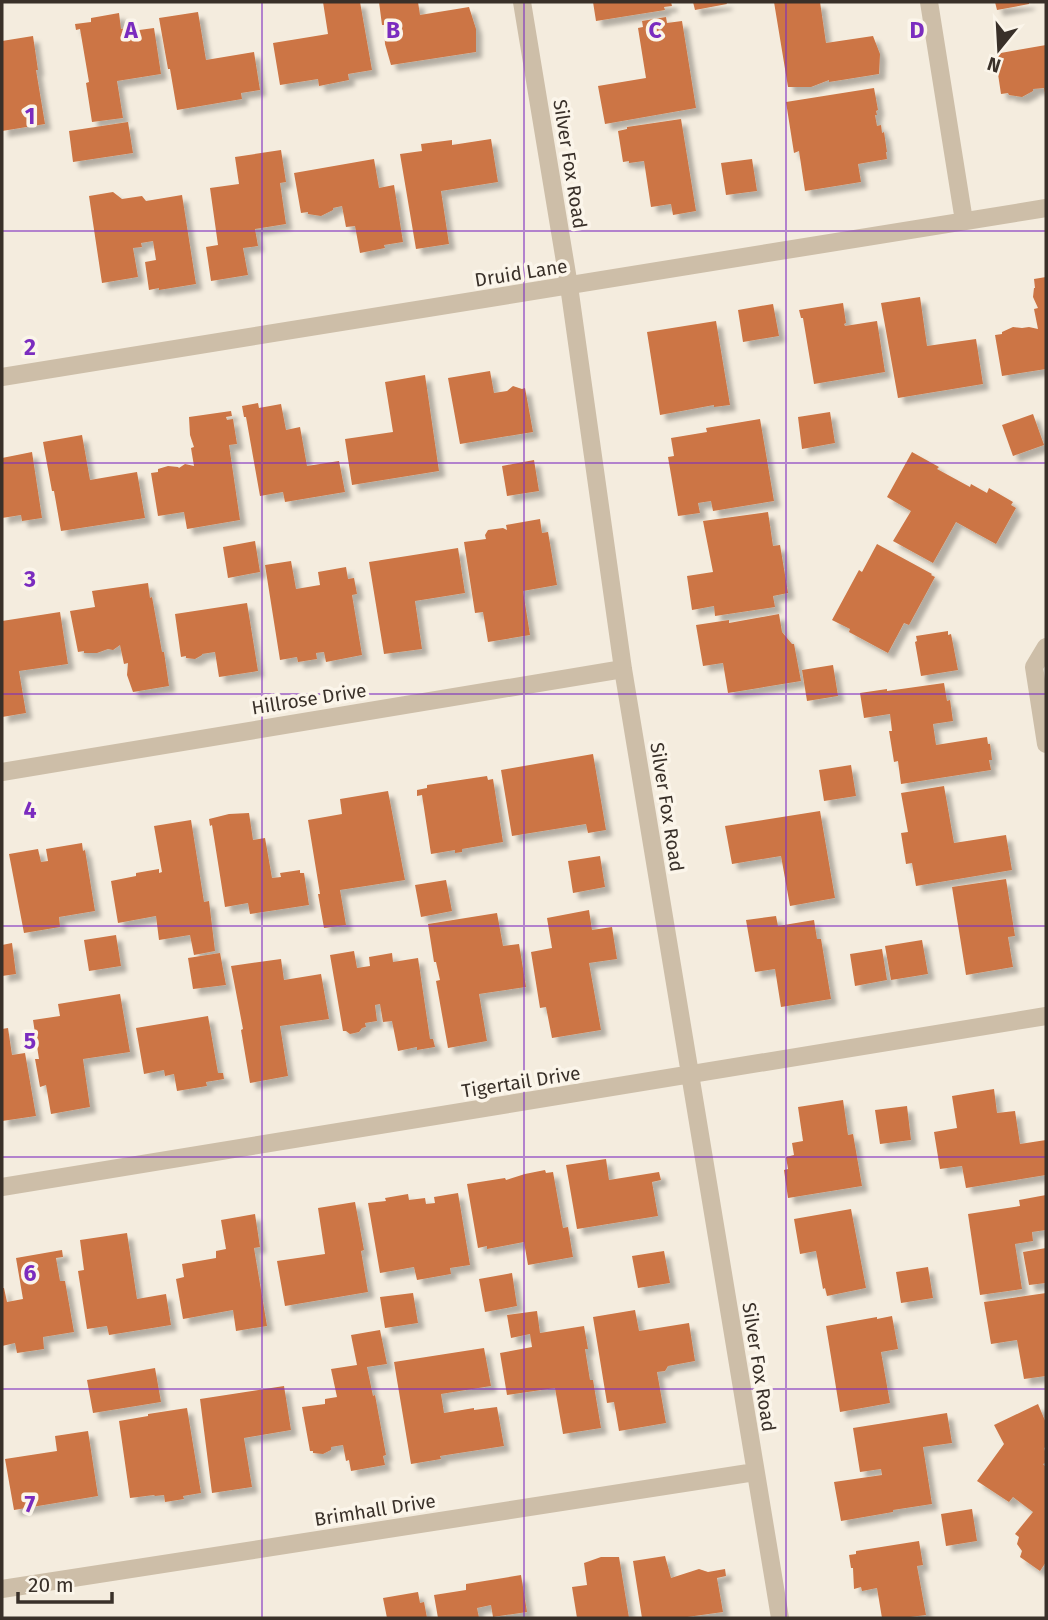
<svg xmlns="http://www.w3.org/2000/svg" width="1048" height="1620" viewBox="0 0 1048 1620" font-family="'Fira Sans',sans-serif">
<defs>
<filter id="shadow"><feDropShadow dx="6" dy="6" stdDeviation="2" flood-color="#0004"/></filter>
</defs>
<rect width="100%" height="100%" fill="#f4ecde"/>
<path fill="#cc7544" filter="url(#shadow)" d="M323 2H360L372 70 348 74 349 80 319 86 318 79 280 85 273 43 328 34Z
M379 2H418L420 15 469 7 476 29V52L391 65 385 44 384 25H382Z
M593 2H671L672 6 664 7 665 10 596 21Z
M693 2H726L727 4 695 10Z
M774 2H820L826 43 873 36 880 54 879 74 829 82V80L811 87H788Z
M995 2H1029V4L997 10Z
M198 12 206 60 254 52 260 90 241 93 242 99 177 110 170 69H168L159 18Z
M119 13 121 29 131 27 132 31 154 28 161 74 117 81 123 118 92 122 86 83 89 82 80 29 76 30 75 24 91 22V18Z
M666 17 667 23 682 21 696 108 605 124 598 86 646 78 638 28 643 27 642 21Z
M33 36 38 70H36L45 124 2 131V41Z
M1046 45V93H1045L1044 88 1033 89V91L1022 97 1009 95 1008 93 1001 94 995 54Z
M874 88 878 110 876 111 877 115H875L877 126 881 125 882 133 884 132 887 152H886L887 159 858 164 861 182 805 191 799 151 794 153 786 102Z
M681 119 696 211 673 215 671 204 651 207 644 161 629 163V161L623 162 618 131 627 129V127Z
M128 122 133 153 73 162 69 131Z
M491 139 498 182 441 191 449 244 416 249 400 154 422 151 421 144 452 140V145Z
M281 150 286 182 280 183 286 224 255 229 258 246 243 248 248 275 211 281 206 247 218 245 210 188 239 184 235 157Z
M374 159 379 188 394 185 403 242 384 245 385 248 360 253 355 226 346 227 342 206 333 208V210L321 216 308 214V212L301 213 294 173Z
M752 159 757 191 726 195 721 163Z
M113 192 122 199 142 196 146 201 182 195 196 284 159 290V288L149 290 145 262 156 260 153 241 141 243 142 247 133 248 138 277 102 283 89 196Z
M1046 277V369L1002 376 995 335 1002 334V332L1013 327 1022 328 1029 327 1038 329 1034 309 1038 308 1033 297 1034 288H1035L1034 279Z
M920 297 927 346 976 339 983 384 898 398 881 303Z
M843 303 846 323 844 324 845 326 877 321 885 372 814 384 803 318H801L799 310Z
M773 304 779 336 743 342 738 310Z
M716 321 730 405 714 407V405L660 415 647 332Z
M490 371 494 393 507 391 513 386 522 389 525 388 533 432 460 444 448 378Z
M425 375 439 471 352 485 345 439 393 432 385 382Z
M258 403 259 408 281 404 286 430 300 427 307 466 339 461 345 492 285 502 283 492 260 496 246 417H244L242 406Z
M231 411 232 416 226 417 227 420 233 419 237 444 229 445 240 520 187 529 184 512 158 516 151 473 158 472V469L168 466 178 467 179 468 185 464 194 466 191 448 194 447 190 435 189 417Z
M830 412 835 443 802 449 798 417Z
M1033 414 1044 445 1013 456 1002 425Z
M760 419 774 501 713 511 711 501 698 503 700 513 678 516 668 457 674 456 671 438 707 432 706 428Z
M82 435 90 480 137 472 145 518 61 531 54 491H52L43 442Z
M32 452 42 518 22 521 21 515 2 518V458Z
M912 452 939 467 937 469 970 487 971 484 987 493 989 488 1013 502 1011 505 1016 508 996 544 956 522 933 563 893 541 911 511 887 497Z
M534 460 539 491 507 496 502 466Z
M768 512 773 546 780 545 788 593 773 596 775 607 715 616 714 606 692 610 687 576 713 572 703 521Z
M540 519 542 533 548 532 557 585 523 591 530 635 488 642 483 612 475 613 464 542 486 539 485 535 488 530 503 528 507 530 506 525Z
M255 541 260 572 228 578 223 547Z
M877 544 932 574 931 575 935 577 909 625 904 623 888 653 849 632 850 629 832 620 859 570 862 572Z
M458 548 465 593 415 601 422 649 384 654 369 562Z
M291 561 296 589 320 585 318 572 346 567 348 579 354 578 357 594 352 595 362 655 326 662 324 652 316 653 317 659 298 662 297 657 280 660 265 565Z
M148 583 150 598 152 597 162 652H164L169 686 133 692 127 675 128 663 124 664 120 645 113 650 108 649 97 653H84V651L78 652 70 611 95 607 92 591Z
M247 603 258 671 219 677 215 652 202 654V655L195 659 186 658V656L181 657 175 614Z
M60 612 68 664 19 671 26 713 2 717V621Z
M779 614 782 632 792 644H794L801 681 728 693 723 663 703 666 696 625 729 620V623Z
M948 631V635L951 634 958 670 921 676 915 642 917 641 916 636Z
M833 665 838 696 807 701 802 670Z
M944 683 947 701 950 700 953 721 933 724 936 745 987 737 988 744H990L992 760H989L991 770 901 784 898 761 894 762 889 731H892L890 714 864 718 860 693 887 689V691Z
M593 754 606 830 588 833 586 824 512 836 501 770Z
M851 765 856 796 824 801 819 770Z
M487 776 488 780 493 779 503 842 462 849V852L455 853V850L431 854 422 795 417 796V790L427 788V785Z
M944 786 954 843 1006 835 1012 870 916 886 912 863 906 864 901 833 908 832 901 793Z
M388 791 405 880 340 890 346 925 324 928 318 894H320L308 820 342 814 340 799Z
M820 811 835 898 790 906 781 856 732 864 725 826Z
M249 813 253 840 265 838 272 878 281 877 280 873 300 870V873H304L309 905 250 914 248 903 225 907 212 825 210 826 209 819 229 814Z
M191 820 204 902 209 901 215 951 194 955 190 935 159 940 156 916 118 923 111 881 136 876V873L159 869V873L162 872 154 826Z
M82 843 83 851 85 850 95 911 59 917 60 927 24 933 9 854 38 849 41 862 48 861 46 849Z
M600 856 605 887 573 893 568 861Z
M1006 879 1015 936 1008 937 1013 967 966 975 952 887Z
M446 880 452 911 421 917 415 885Z
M589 910 592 930 612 927 617 959 589 963 601 1030 552 1038 546 1007 540 1008 531 952 552 948 547 918Z
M497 913 503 946 519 944 526 987 479 994 487 1041 448 1048 436 981 440 980 436 962H434L428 924Z
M776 916 778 926 814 920 817 939H821L831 999 781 1007 775 969 755 972 746 920Z
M116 935 121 966 89 971 84 940Z
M922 940 928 974 891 980 885 946Z
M12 943 16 974 2 976V945Z
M882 949 887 980 855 986 850 954Z
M354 951 357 968 370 966 369 957 392 953 393 962 418 958 430 1039H433L435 1047 417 1050V1047L398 1051 392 1021 383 1022 380 1004 375 1005 377 1021 365 1023 366 1027 362 1028 359 1032 350 1034 346 1031H343L330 955Z
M220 953 226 985 193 989 188 958Z
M281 959 284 980 321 974 329 1019 280 1026 288 1076 250 1083 241 1030 243 1029 231 966Z
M120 994 130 1052 83 1059 90 1107 51 1114 46 1085 40 1087 35 1059H39L33 1020 60 1016 58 1004Z
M208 1016 218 1073H223L224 1079 206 1082 207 1086 177 1091 174 1074 165 1076 164 1070 144 1074 136 1028Z
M8 1028 12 1055 25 1053 36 1116 2 1121V1029Z
M994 1089 997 1113 1015 1111 1020 1144 1046 1140V1175L966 1188 962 1166 940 1169 934 1132 957 1128 952 1096Z
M843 1100 848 1135 853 1134 862 1186 788 1198 784 1170 788 1169 786 1157 794 1155 792 1143 803 1141 798 1107Z
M907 1106 911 1140 880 1144 875 1110Z
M606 1159 609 1180 659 1172 661 1180 652 1182 658 1216 577 1229 566 1165Z
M545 1170 546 1173 553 1172 563 1228 568 1227 573 1257 528 1265 524 1242 487 1249V1246L478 1248 467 1184 505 1178 506 1180 525 1174Z
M458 1193 470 1265 450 1268 451 1274 417 1280 414 1267 380 1273 368 1203 386 1201 385 1198 408 1194 409 1200 425 1198 426 1204 435 1203 434 1197Z
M1046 1195V1230L1032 1232 1033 1241 1015 1244 1022 1289 980 1295 968 1214 1020 1206 1019 1200Z
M355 1202 364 1250 361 1251 368 1292 285 1306 277 1261 325 1254 318 1208Z
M851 1209 866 1288 827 1296 825 1288 823 1289 816 1251 800 1254 794 1219Z
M255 1214 260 1247 254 1248 267 1326 236 1331 233 1310 183 1319 176 1279 184 1277 182 1264 216 1258V1251L226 1249 221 1220Z
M127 1233 137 1299 166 1294 171 1325 109 1335 107 1326 87 1329 78 1271 84 1270 80 1240Z
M1046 1248V1283L1029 1285 1023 1252Z
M62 1250 63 1257 56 1258 60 1281H65L74 1332 43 1337 44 1349 17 1353 15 1343 2 1346V1288H4L7 1302 23 1299 16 1258Z
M664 1251 670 1283 638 1288 632 1256Z
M928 1267 933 1298 901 1303 896 1272Z
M512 1273 517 1306 485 1312 479 1279Z
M413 1293 418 1323 385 1328 380 1297Z
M1046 1293V1376L1024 1379 1017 1340 991 1344 984 1302Z
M635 1310 639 1331 689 1323 695 1361 668 1366 665 1371 657 1372 666 1423 619 1431 614 1402 607 1403 593 1317Z
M537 1311 540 1333 584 1326 588 1349H585L590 1380H593L601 1428 563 1434 555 1388 507 1395 500 1353 532 1347 530 1334 511 1338 507 1315Z
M892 1316 898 1349 881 1352 890 1403 840 1412 826 1326 877 1317V1319Z
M380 1330 387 1364 367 1367 373 1396 375 1395 386 1455 383 1456 385 1465 351 1471 349 1460 346 1461 343 1445 331 1447V1450L323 1454 313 1453V1451H310L302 1407 325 1404V1399L337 1397 331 1369 357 1365 351 1335Z
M484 1348 491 1386 441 1394 444 1413 474 1408V1410L497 1407 504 1446 440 1456 441 1459 411 1464 394 1362Z
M155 1368 161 1402 93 1413 87 1380Z
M284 1386 291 1430 244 1438 252 1487 212 1493 200 1399Z
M1038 1404 1046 1423V1447L1044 1448 1046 1454V1463L1043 1464 1046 1467V1562L1040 1571 1020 1557 1022 1551 1017 1544 1019 1537 1015 1534 1033 1512 1013 1497 1009 1502 977 1481 1004 1444 994 1425Z
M187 1408 201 1493 183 1496 184 1499 165 1502 164 1495 155 1496 154 1495 130 1498 119 1421 148 1416V1414Z
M947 1413 952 1443 923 1447 932 1504 893 1510V1512L841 1521 834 1482 882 1475 881 1469 860 1472 853 1428Z
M88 1431 98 1496 14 1510 5 1459 57 1451 55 1436Z
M972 1509 977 1541 946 1546 941 1514Z
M919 1541 923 1565 917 1566 926 1615 902 1618H882L877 1588 862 1591 861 1587 854 1589 853 1568H851L849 1555 856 1554V1551Z
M665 1556 671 1578 699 1569 708 1572 725 1569 726 1576 717 1578 723 1612 680 1618H642L633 1561Z
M601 1557H619L629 1618H577L572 1587 587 1585 584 1563Z
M521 1575 527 1612 493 1617 491 1605 477 1608 479 1618H438L434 1595 466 1590V1584Z
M418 1592 420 1603 424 1602 427 1618H387L383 1598Z"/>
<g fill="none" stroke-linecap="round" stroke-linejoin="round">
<path stroke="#cdbea8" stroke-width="18" d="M522 2 569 286 623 669 780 1618
M929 2 964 221
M2 377 1046 208
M1046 647 1034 667 1046 744
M2 772 623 669
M2 1187 1046 1016
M2 1589 755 1472"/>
</g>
<path fill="none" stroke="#7b2cbf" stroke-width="2" stroke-opacity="0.55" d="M262 2V1618M524 2V1618M786 2V1618M2 231H1046M2 463H1046M2 694H1046M2 926H1046M2 1157H1046M2 1389H1046"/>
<g text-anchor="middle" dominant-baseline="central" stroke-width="7" stroke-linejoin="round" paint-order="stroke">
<g font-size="19" fill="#393029" stroke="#fbf5ea">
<text transform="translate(570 164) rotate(81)">Silver Fox Road</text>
<text transform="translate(521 273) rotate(-9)">Druid Lane</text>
<text transform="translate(309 699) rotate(-9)">Hillrose Drive</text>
<text transform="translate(667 807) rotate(81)">Silver Fox Road</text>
<text transform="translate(521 1082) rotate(-9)">Tigertail Drive</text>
<text transform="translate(759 1367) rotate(81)">Silver Fox Road</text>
<text transform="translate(375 1510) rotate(-9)">Brimhall Drive</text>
</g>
</g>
<g font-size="23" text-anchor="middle" font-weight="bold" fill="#7b2cbf" stroke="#fbf5ea" stroke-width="7" stroke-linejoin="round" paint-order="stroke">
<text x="131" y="38">A</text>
<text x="393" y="38">B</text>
<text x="655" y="38">C</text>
<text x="917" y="38">D</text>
<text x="30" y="124">1</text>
<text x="30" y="355">2</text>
<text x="30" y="587">3</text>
<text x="30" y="818">4</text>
<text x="30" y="1049">5</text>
<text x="30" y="1281">6</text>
<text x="30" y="1512">7</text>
</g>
<rect width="1048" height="1620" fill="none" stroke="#393029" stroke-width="7"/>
<g transform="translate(999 49) rotate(198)" stroke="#fbf5ea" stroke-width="5" paint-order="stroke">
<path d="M0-5L12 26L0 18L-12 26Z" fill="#393029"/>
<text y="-10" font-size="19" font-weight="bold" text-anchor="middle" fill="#393029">N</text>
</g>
<path d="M18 1592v10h94v-10" fill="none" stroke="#393029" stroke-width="3.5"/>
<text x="28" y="1592" font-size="21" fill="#393029" stroke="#fbf5ea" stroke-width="5" paint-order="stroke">20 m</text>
</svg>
